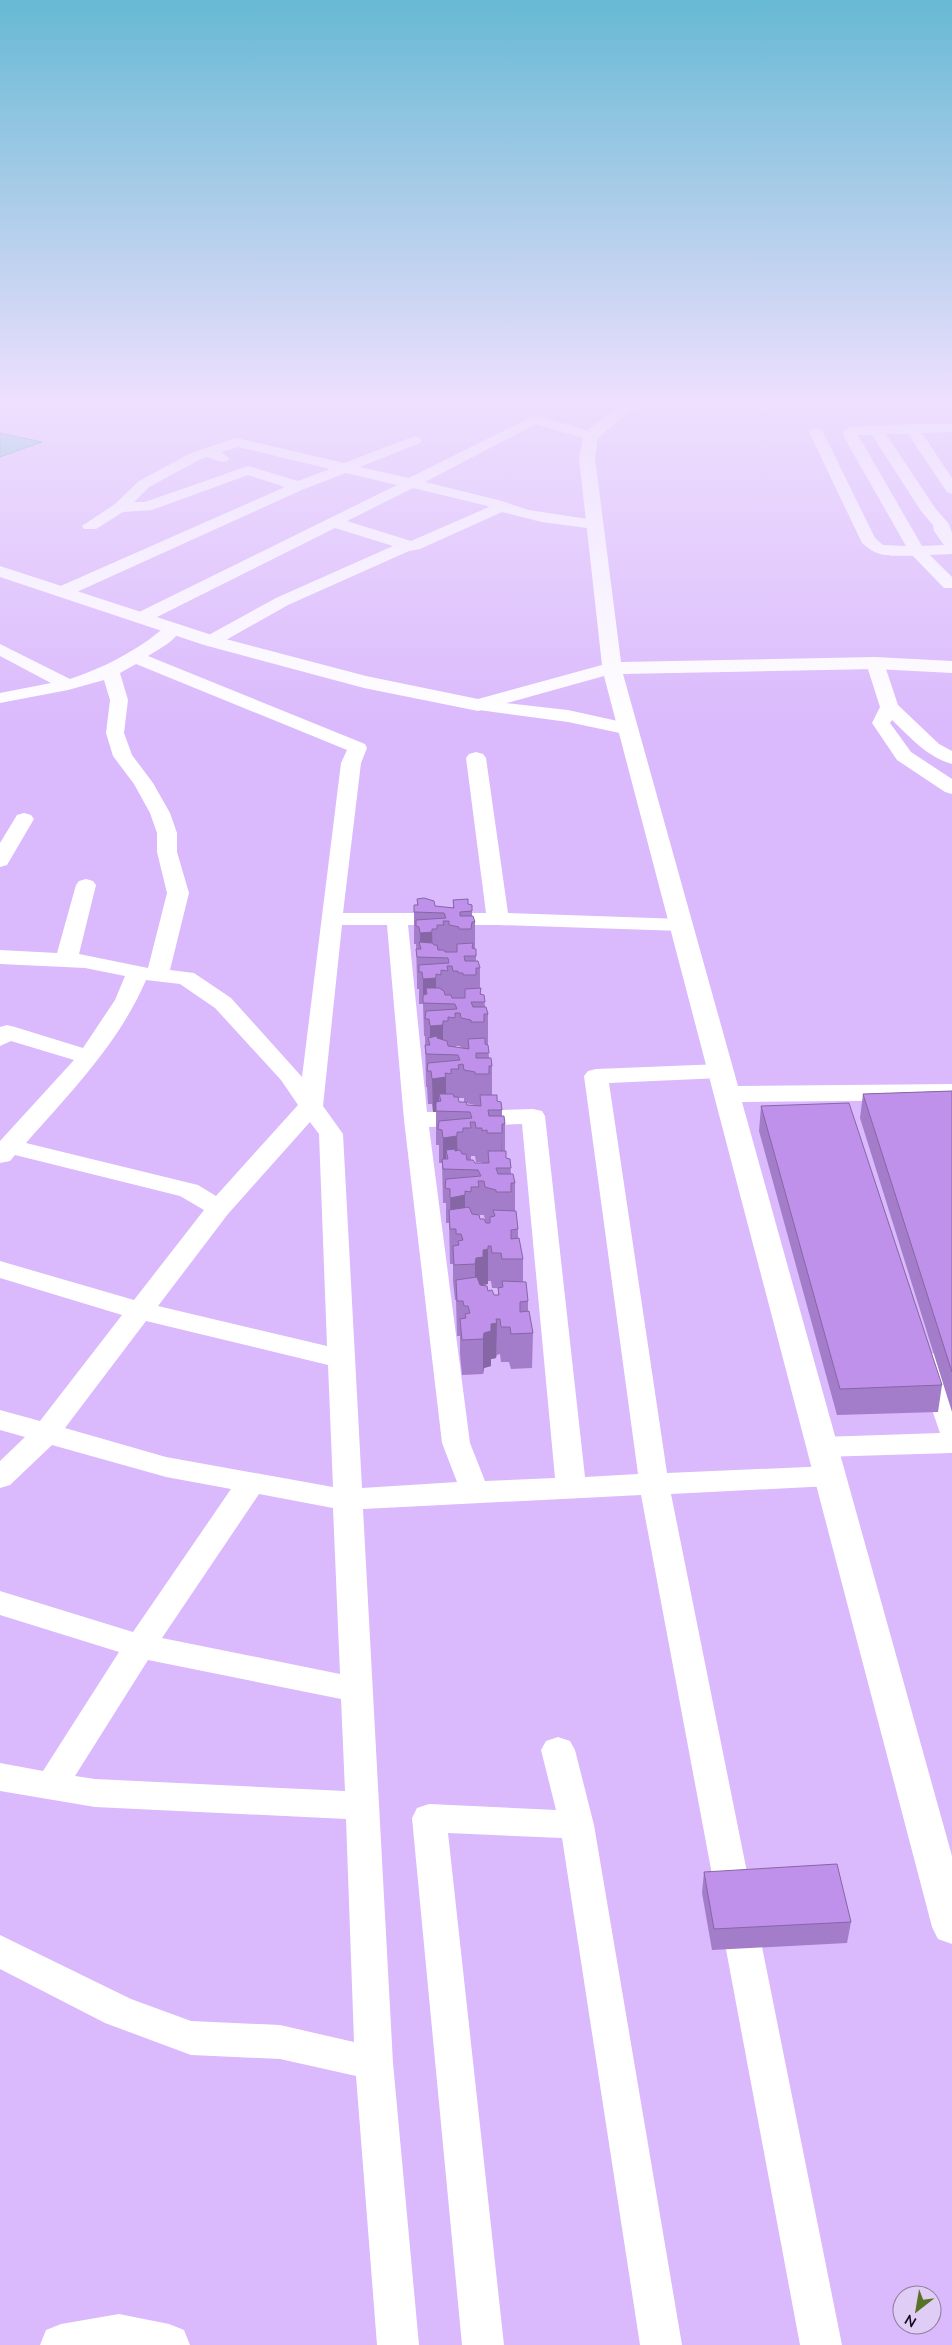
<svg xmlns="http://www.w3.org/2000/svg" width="952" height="2345" viewBox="0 0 952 2345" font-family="Mulish,sans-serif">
<rect width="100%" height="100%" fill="#dab9fc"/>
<path fill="#47c0b5" stroke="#388888" d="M0 433 42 442 0 457Z"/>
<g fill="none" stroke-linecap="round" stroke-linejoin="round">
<path fill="#fff" fill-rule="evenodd" d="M535 415 595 433 597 436 590 440 536 424 425 482 498 500 529 510 601 521 603 524 601 527 595 529 542 522 502 512 420 549 409 551 288 605 217 645H205L202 641 205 637 276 598 393 546 335 528 147 622H135L132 618 135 614 397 485 346 473 304 489 68 596H56L54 592 56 588 285 487 248 475 152 510 123 512 96 529H84L82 526 115 504 139 481 189 454 232 439 237 438 344 463 415 436 422 440 420 443 360 467 409 478ZM238 447 330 469 298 481 248 466 145 502H134L149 487 199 460 207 457 222 462 227 461 229 458 221 452ZM413 488 488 506 489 507 411 541 347 521Z
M911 424H952V432L922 433 952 478V494L947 492 908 434H886L935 508 949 524 952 533V554L930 555 952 577V588H944L913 556C890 555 880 559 862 543L809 432 816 428 823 432 875 538 883 545 906 546 844 437 843 431 850 427ZM858 435H872L921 511 933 525 934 531 944 545 922 546Z
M173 624 179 625 182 629C173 642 161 648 148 656L365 744 367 748 361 763 343 913H486L466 758 469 754 476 752 483 754 486 758 508 913 682 919 690 920 693 925 690 930 682 931 498 925H408L427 1112 533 1109 542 1111 545 1116 585 1477 638 1474 584 1076 588 1071 596 1069 721 1064 729 1066 733 1071 729 1076 721 1078 609 1083 667 1473 830 1466 840 1469 845 1476 840 1483 830 1486 671 1494 842 2345H800L641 1495 363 1509 393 2063 419 2345H377L356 2076 280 2059 191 2055 105 2023 0 1969V1935L131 1999 191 2021 280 2025 354 2042 346 1819 95 1807 0 1791V1763L43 1771 119 1652 0 1615V1591L133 1632 231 1489 166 1477 52 1445 10 1485 0 1488V1461L25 1437 0 1430V1410L40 1421 122 1315 0 1278V1261L134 1300 204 1210 180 1196 15 1155 10 1161 0 1163V1141L74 1060 11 1041 0 1046V1027L7 1025 15 1027 83 1048 115 1000 125 976 85 968 0 964V950L57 953 76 885 79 881 86 879 93 881 96 885 79 954 148 968 167 893 157 852V833L150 813 134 784 113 756 106 733 110 700 104 680 68 690 0 703V693L51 683 0 656V644L70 679C97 670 120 659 144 643 153 638 163 626 173 624ZM136 664 347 750 341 763 302 1077 231 998 194 973 170 970 189 893 177 852V833L170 813 153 783 132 755 124 733 128 700 120 673ZM342 925H387L404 1120 442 1443 457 1482 362 1488 343 1134 323 1106ZM146 980 180 984 215 1008 281 1080 298 1105 216 1196 198 1185 26 1143C71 1092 119 1043 146 980ZM310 1122 319 1134 327 1346 158 1306 228 1214ZM522 1124 555 1478 485 1481 470 1443 429 1127ZM146 1321 328 1365 333 1487 166 1457 65 1428ZM259 1494 333 1508 340 1674 162 1638ZM148 1660 341 1699 345 1791 95 1779 75 1776Z
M875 658 881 659 884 663 898 705 939 744 952 751V764C927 757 910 737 892 720L890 723 911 752 952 779V794L945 792 897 760 872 723 880 707 866 663 869 659Z
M478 700 568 710 636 725 638 729 636 733 629 735 568 722 472 709 469 705 472 701Z
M24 813 31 815 34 819 7 865 0 867V843L17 815Z
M930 1353 940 1355 952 1387V1453L822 1457 812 1454 808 1447 812 1440 822 1437 940 1433 916 1362 920 1355Z
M558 1737 570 1741 575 1750 594 1825 682 2345H640L562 1838 448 1833 504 2345H462L412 1818 417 1808 429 1804 556 1810 541 1750 546 1741Z
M119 2314 169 2324 184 2330 190 2345H40L46 2330 61 2324Z"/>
<path fill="#fff" fill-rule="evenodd" d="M624 401H642L598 438 595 458 621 662 875 657 952 661V673L875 669 623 674 738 1086 952 1084V1100L742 1102 952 1856V1944L938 1939 932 1927 604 676 478 711 364 688 204 645 0 577V566L218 637 366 676 478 699 602 665 579 458 584 433Z"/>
</g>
<path fill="#a47dca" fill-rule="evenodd" d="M417 899 435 906 453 908V900L472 905V916L475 922V949H476V961L480 968V988L481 994 484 995 485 1007 488 1014V1045L489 1058 492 1066V1095L497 1101 502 1110V1116L505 1124V1151L506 1158 510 1159 511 1174 515 1183V1211L518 1229V1238L523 1259V1282L528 1301V1311L533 1333 532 1368 511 1369 509 1362H501L500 1354 497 1355 496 1358 491 1359V1366L484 1368 483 1374 462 1375 460 1354V1336H457L456 1300H455L453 1281V1264H450L449 1223H446V1203H443L442 1163H439V1145H436V1112H433L432 1104H428L427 1087H426L425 1036H424L423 1004H419V989H417V981L416 944H414V905H417ZM456 1046H460L461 1048 456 1047ZM459 1098H464V1102H459ZM466 1103 475 1105H467ZM471 1156H475L476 1162H481L482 1163H475L471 1160ZM479 1215H484L485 1221 480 1219ZM488 1281H491L492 1288H500H498V1295H494L488 1291 483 1285 488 1284Z
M952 1091V1412L860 1118 863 1094Z
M761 1106 942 1385 938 1412 837 1415 759 1131Z
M704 1872 851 1922 847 1943 712 1950 702 1893Z"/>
<path fill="#8666a4" d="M432 932 433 957 421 949 420 945V933Z
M436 978V1003L427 994 426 988V1003H423V979Z
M443 1025V1054H430V1026Z
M446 1077V1110L441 1101 439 1094V1111L436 1102V1112H433L432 1079Z
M502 1124V1158L501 1167 502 1133Z
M457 1136 458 1169 446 1150V1169H443V1138Z
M465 1195V1230L451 1229 450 1198Z
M488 1249V1284L483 1285 475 1299V1264L476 1258 483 1250Z
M497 1323 496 1358 491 1359V1324Z
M491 1331V1366L484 1368 483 1374V1339L484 1333Z"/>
<path fill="#bf91eb" stroke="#8666a4" d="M424 898 434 901 435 906 454 908 453 900 468 899V904L472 905V911L460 912V916H473L475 922H472L471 929H459V927L449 925V921H443L444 925H437V929H432V932L420 933 419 927 416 926V920L446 918 444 913 414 912V905H418L417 899Z
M419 942 432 943 434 945H437L438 950H444L445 952H457V944L473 943 472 948 476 949V956H464L465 961H478L480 968H476V975H463V973H458V971H453L452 966H447L448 971 441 970V975L436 974V978L423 979 422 972H419V965L449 963 448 958 417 957 416 949H421Z
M426 988H439L444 991 445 995H451L452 998H465V989L481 988 480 994 484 995 485 1002H471L473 1007H486L488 1014H484V1022H471V1020L461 1018 460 1013H455V1018L448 1017V1021H443V1025L430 1026 429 1019H425L426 1011 457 1009 455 1004 423 1003V995L427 994Z
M437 1036V1038L447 1041 448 1046 469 1049 468 1039 485 1038V1044L488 1045 489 1053H476V1058H491L492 1066H489V1074H475V1072L464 1070 463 1064 458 1065 459 1069H451V1074L445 1073 446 1077 432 1079 431 1071H427L428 1063 460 1060 458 1055 426 1054 425 1045H430L428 1038Z
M952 1091V1372L863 1094Z
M439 1094H453L454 1097H458L459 1102H466L467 1105 481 1106 480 1095H497V1101L501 1102 502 1110H488L489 1116H504L505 1124H502V1133H487V1130L482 1131V1128H476L475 1122H470L471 1128H463V1132H457V1136L443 1138 442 1130 438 1129 439 1121 472 1118 470 1112 436 1111V1102L441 1101Z
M849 1103 942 1385 840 1389 761 1106Z
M455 1149V1151L460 1150 462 1154H466L467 1160H473L475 1163H489L488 1151H506V1158L510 1159 511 1168H496L498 1174H513L515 1183H511V1192H496V1190L485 1187 484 1181H478L479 1187H471V1192L465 1191V1195L450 1198V1189L445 1188 446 1179 481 1176 478 1170 443 1169 442 1159H448L446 1150Z
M469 1207 472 1214 479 1215 480 1219H484L486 1223H490V1217L495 1216 493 1210 516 1211 518 1229 511 1230V1239L519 1238 523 1259H502L501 1253H492L491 1246H488V1249L483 1250V1257L476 1258 475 1264 454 1265 453 1246 459 1245 458 1241 463 1240 461 1234H456V1229H450L449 1210Z
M477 1277 480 1285 487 1286 488 1291 492 1290 494 1295H499L498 1288 503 1287 502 1281 526 1282 528 1301 520 1302V1312L529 1311 533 1333 511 1334 510 1327H501L500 1319H496L497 1323 491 1324V1331L484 1333 483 1339 462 1340 460 1319 466 1318 465 1314 470 1313 468 1306H464L463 1301H457L456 1280Z
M837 1864 851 1922 714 1929 704 1872Z"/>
<linearGradient id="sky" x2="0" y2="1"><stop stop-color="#67b9d4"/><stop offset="0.55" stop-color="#eee0fe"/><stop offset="1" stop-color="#eee0fe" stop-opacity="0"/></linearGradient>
<rect width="952" height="729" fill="url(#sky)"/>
<g transform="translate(917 2310) rotate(211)"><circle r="24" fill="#e0cdf5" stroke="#8e7e9f"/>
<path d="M0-4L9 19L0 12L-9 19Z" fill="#577226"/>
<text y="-8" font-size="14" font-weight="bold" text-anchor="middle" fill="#14071e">N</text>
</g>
</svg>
